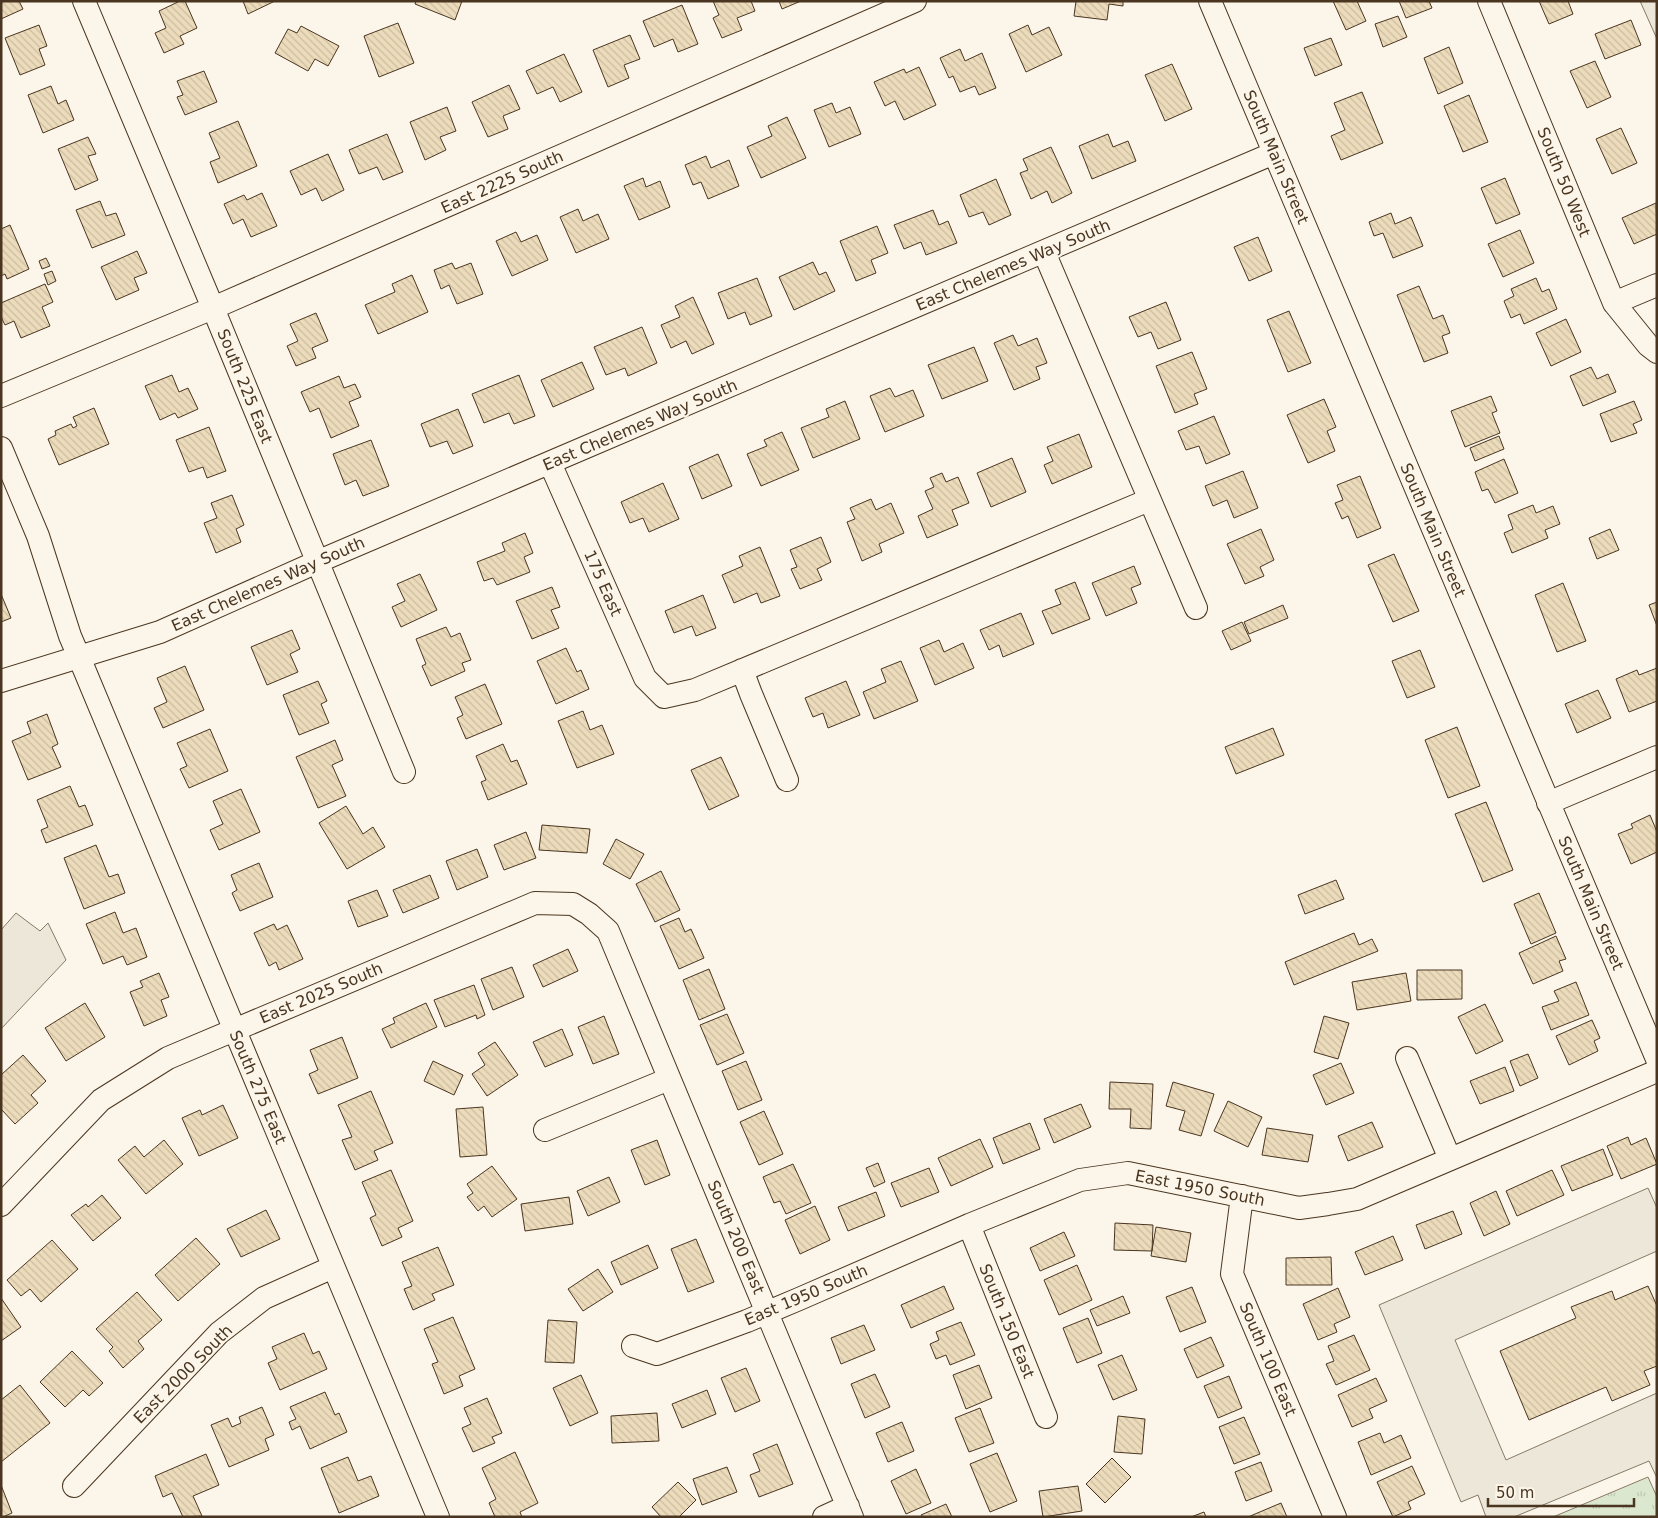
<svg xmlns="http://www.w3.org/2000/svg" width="1658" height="1518" viewBox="0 0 1658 1518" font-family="'DejaVu Sans',sans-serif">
<defs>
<pattern id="park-tufts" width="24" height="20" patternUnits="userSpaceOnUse" patternTransform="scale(1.25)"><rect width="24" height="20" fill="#dce7d0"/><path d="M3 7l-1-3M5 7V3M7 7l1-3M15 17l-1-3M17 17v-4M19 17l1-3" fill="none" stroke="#bec7b2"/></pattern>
<pattern id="building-back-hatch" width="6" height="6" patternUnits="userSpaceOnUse" patternTransform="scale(1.25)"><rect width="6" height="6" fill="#ecdcbc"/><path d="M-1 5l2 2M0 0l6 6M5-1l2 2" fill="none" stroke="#ccbda1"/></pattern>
</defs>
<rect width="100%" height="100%" fill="#fbf6e9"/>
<path fill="url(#park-tufts)" stroke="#887966" d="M1648 1477 1657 1497V1517H1553Z"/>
<path fill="#ede7d9" stroke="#887966" d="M1640 1H1657V39Z
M16 913 40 931 48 923 66 960 1 1029V930Z
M1648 1188 1657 1208V1251L1455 1340 1506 1460 1657 1393V1478L1649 1461 1514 1517H1486L1478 1495 1461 1502 1379 1305Z"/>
<path fill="url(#building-back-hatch)" stroke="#4a3520" d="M1 1H19L23 9 1 19Z
M180 1H185L197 28 180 36 184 44 164 53 155 33 166 28 159 11Z
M243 1H275L248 14Z
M416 1H462L455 20 415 4Z
M713 1H751L755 11 737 18 742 30 722 38 713 18 719 15Z
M779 1H801L782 9Z
M1076 1H1123V6L1109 4 1107 20 1074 16Z
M1333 1H1357L1366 21 1346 30Z
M1399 1H1429L1432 8 1406 18Z
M1539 1H1568L1573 14 1549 24Z
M682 5 698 44 678 52 673 39 654 47 643 21Z
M1398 16 1407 37 1383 47 1375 24Z
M1631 20 1641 45 1605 59 1595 34Z
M398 23 414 63 379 77 364 36Z
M39 25 47 46 39 49 45 65 20 75 5 38Z
M1028 25 1032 35 1049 27 1062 55 1026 72 1009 34Z
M301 26 339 46 328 66 315 59 308 71 275 53 288 29 297 33Z
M630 35 640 59 624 65 629 78 608 87 593 50Z
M1331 38 1342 65 1315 76 1304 48Z
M1449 47 1463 83 1438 94 1424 58Z
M960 49 965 61 982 53 996 88 979 95 975 86 960 92 953 76 949 78 940 58Z
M564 54 582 92 560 102 553 87 537 94 526 71Z
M1595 61 1611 97 1587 108 1570 71Z
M1172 64 1192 109 1165 121 1145 75Z
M919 67 936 105 904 120 895 101 885 106 874 82 904 69 906 73Z
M204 71 217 102 185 115 177 97 183 95 177 81Z
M509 85 520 109 503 116 508 129 488 137 472 102Z
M51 86 58 104 66 100 74 120 43 133 28 95Z
M1362 92 1383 143 1341 160 1331 136 1345 130 1334 103Z
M1469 95 1488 142 1463 152 1444 106Z
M832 103 836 113 850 107 861 134 829 147 814 110Z
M447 107 456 131 440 137 446 150 425 160 410 122Z
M787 117 806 158 761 178 747 147 772 136 768 126Z
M238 121 257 166 218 183 210 162 220 158 209 133Z
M1621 128 1637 163 1612 174 1596 139Z
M387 134 403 172 383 180 377 167 359 174 349 150Z
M1108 134 1113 147 1128 141 1136 161 1092 179 1079 146Z
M88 137 96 154 88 156 98 180 75 190 58 149Z
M1051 147 1072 193 1052 203 1047 191 1031 199 1020 173 1028 170 1023 159Z
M328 154 344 190 322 201 316 188 301 195 290 171Z
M706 156 711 168 729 160 739 186 708 199 701 182 693 185 685 165Z
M643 178 646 187 660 181 670 207 639 220 624 186Z
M1505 178 1520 214 1496 224 1481 188Z
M996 179 1011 215 989 225 983 212 969 217 960 195Z
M262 193 277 226 251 237 243 219 233 224 224 204 244 195 247 200Z
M100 201 106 216 116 213 125 235 92 248 76 210Z
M1656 203 1657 234 1634 244 1622 218Z
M578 209 583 221 598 214 609 239 576 253 560 217Z
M933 210 939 225 948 221 957 243 926 255 921 242 904 249 894 225Z
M1391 213 1395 224 1411 217 1423 246 1393 258 1383 233 1374 236 1369 222Z
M10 225 29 269 7 279 5 274 1 276V229Z
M877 226 888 253 871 260 876 273 856 281 840 241Z
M1520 230 1534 263 1503 277 1488 244Z
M516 232 521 242 537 235 548 260 512 276 496 241Z
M1258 237 1272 271 1249 281 1234 247Z
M137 251 147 273 134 278 139 290 116 300 101 267Z
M46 258 50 266 42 269 39 261Z
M813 262 819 275 826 272 835 291 794 310 779 277Z
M452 263 455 269 471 263 483 294 457 304 449 285 441 289 434 270Z
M52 271 56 281 48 285 44 274Z
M412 275 428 312 378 334 365 305 395 292 392 284Z
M757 278 772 316 750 325 745 312 728 319 718 293Z
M1536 278 1542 292 1549 289 1557 309 1524 324 1520 314 1511 318 1504 301 1514 296 1511 289Z
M45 284 53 302 42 307 50 326 21 338 14 321 5 325 1 317V303Z
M1419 286 1433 319 1443 315 1450 333 1442 336 1448 353 1424 362 1397 295Z
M693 297 714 344 692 354 686 341 671 348 661 325 680 317 675 306Z
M1166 302 1181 340 1158 349 1151 332 1138 337 1129 317Z
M1289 311 1311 363 1288 372 1267 320Z
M316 313 328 341 312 348 316 358 296 366 287 346 298 341 290 324Z
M1566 319 1581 352 1551 366 1536 333Z
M642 327 657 363 628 376 625 368 606 375 594 347Z
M1013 335 1018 346 1037 338 1047 363 1036 367 1040 379 1014 390 994 343Z
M974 347 988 381 942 399 928 365Z
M1192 352 1207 389 1194 394 1198 404 1175 413 1156 366Z
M582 362 594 389 553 407 541 380Z
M1591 367 1597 379 1608 374 1616 392 1583 406 1570 376Z
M172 375 179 392 188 388 198 409 178 418 175 413 160 420 145 386Z
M519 375 535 416 514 424 509 413 484 423 472 394Z
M339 376 344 388 355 384 361 397 349 402 359 426 331 438 319 408 310 412 301 392Z
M890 388 895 397 913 390 924 416 885 432 870 396Z
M1491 396 1497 411 1492 413 1500 433 1465 447 1451 411Z
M1324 399 1336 427 1327 431 1335 451 1308 463 1287 415Z
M845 401 860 439 813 458 801 428 829 417 826 409Z
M1634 401 1642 420 1633 424 1637 433 1611 442 1600 414Z
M94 408 109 444 59 465 48 439 56 435 55 431 71 424 73 428 77 426 73 417Z
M458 409 473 446 453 454 447 441 430 447 421 424Z
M1214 416 1230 454 1206 464 1199 446 1186 450 1178 431Z
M209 427 226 471 207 478 203 467 189 472 176 440Z
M782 432 799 470 761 486 747 454 767 446 764 440Z
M1079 434 1092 467 1052 484 1044 465 1053 461 1047 447Z
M1499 436 1504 449 1475 461 1470 448Z
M371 440 389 486 363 496 356 480 345 485 333 454Z
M718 454 732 486 702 499 689 467Z
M1012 458 1026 492 991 507 977 473Z
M1504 459 1518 493 1495 503 1488 489 1482 491 1475 472Z
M1243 471 1258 508 1234 518 1227 500 1213 506 1205 486Z
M942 473 946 482 958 477 969 503 952 510 958 525 927 538 918 516 933 509 925 491 934 487 930 478Z
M1360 476 1381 528 1357 538 1348 516 1342 519 1335 503 1343 500 1337 485Z
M663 483 679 519 649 532 643 518 630 523 621 502Z
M232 495 244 525 236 529 241 542 216 553 204 523 217 518 211 503Z
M871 499 876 510 891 503 904 533 879 544 882 552 862 561 847 522 855 519 850 508Z
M1533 505 1536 513 1553 506 1560 524 1545 530 1548 538 1512 553 1504 533 1513 529 1508 515Z
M1261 529 1274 560 1260 567 1264 576 1245 584 1227 544Z
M1610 529 1619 550 1597 559 1589 538Z
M525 533 533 553 524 557 530 572 497 585 493 578 484 581 477 562 505 551 502 543Z
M821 537 831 562 817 569 822 580 800 589 791 569 797 567 790 550Z
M760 547 780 596 761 603 757 593 734 603 722 575 743 566 739 556Z
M1394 554 1419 611 1393 622 1368 565Z
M1134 566 1141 584 1131 588 1137 603 1106 616 1092 583Z
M420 574 437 610 401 627 392 607 405 601 397 584Z
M1075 582 1090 619 1052 634 1042 611 1061 604 1055 590Z
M1563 583 1586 641 1557 652 1535 595Z
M552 587 560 607 551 610 559 628 532 639 516 601Z
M1 594 11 618 1 622Z
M703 595 716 628 696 636 692 626 674 633 665 611Z
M1657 602V626L1649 605Z
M1283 605 1288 618 1249 634 1244 622Z
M1021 613 1034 644 1003 657 999 645 989 650 980 630Z
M1242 622 1251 641 1231 650 1222 631Z
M446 627 451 637 460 633 471 660 462 663 465 671 431 686 422 666 426 664 416 639Z
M292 630 300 649 290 654 298 672 267 685 251 647Z
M939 640 944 652 963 643 974 668 935 685 920 648Z
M566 648 577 672 581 670 589 689 556 704 537 661Z
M1420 650 1435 687 1407 698 1392 661Z
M901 661 918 701 874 719 863 692 886 682 881 669Z
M185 666 204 710 163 728 154 708 167 702 157 678Z
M1657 668V701L1629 712 1616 679 1637 670 1639 675Z
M318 681 327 701 321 704 329 723 299 735 283 695Z
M846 681 860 715 828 728 823 713 813 717 805 698Z
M485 684 502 724 466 739 457 718 463 715 455 697Z
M1598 690 1611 718 1577 733 1565 704Z
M583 711 590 730 602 725 614 754 577 768 558 721Z
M47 714 58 744 52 747 61 767 28 780 12 741 31 733 27 722Z
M1457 727 1480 786 1448 798 1425 740Z
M1273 728 1284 755 1236 774 1225 747Z
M210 729 228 771 189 788 180 769 187 766 177 743Z
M335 740 343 760 332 765 346 796 318 808 296 757Z
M503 744 511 762 517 760 527 784 488 800 481 782 486 780 476 756Z
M721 757 739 796 709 810 691 770Z
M70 786 79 807 85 805 93 825 46 843 41 830 48 827 37 800Z
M241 789 260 832 219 850 210 830 223 824 213 801Z
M1486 802 1513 870 1483 882 1455 814Z
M346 806 363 834 373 827 385 847 347 869 319 823Z
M1650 815 1657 832V852L1631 864 1618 834 1633 828 1631 824Z
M542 825 590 829 587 853 539 850Z
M526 832 536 858 504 870 494 845Z
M616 839 644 854 630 879 603 864Z
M96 845 109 877 118 874 125 893 84 909 64 858Z
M477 849 488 877 457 890 446 861Z
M259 863 273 897 240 911 232 893 237 890 231 875Z
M661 871 680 910 655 922 636 884Z
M430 875 439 898 403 913 393 890Z
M1336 880 1344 899 1305 914 1298 895Z
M377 890 388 916 358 927 348 901Z
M1539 893 1556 933 1531 944 1514 904Z
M115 912 123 933 136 928 147 957 127 965 123 956 103 964 86 924Z
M679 918 685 932 691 929 704 958 679 969 660 926Z
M274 924 277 930 287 925 303 959 279 970 276 962 269 966 254 933Z
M1354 933 1359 945 1372 939 1378 951 1294 985 1285 962Z
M1556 936 1566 959 1559 961 1563 971 1533 984 1519 953Z
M568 949 578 971 543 987 533 965Z
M512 967 524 997 493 1010 481 979Z
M709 969 725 1009 699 1020 683 980Z
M1417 970H1462V999L1417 1000Z
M159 973 169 997 161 1000 167 1016 144 1026 130 992 143 987 140 981Z
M1406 973 1411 1001 1357 1010 1352 982Z
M1576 982 1589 1015 1551 1030 1542 1007 1559 1001 1554 991Z
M474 985 485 1015 477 1019 476 1015 445 1027 434 1000Z
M85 1003 105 1037 66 1061 45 1028Z
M426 1003 437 1027 391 1048 382 1029 395 1023 393 1018Z
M1485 1004 1503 1041 1476 1054 1458 1017Z
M727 1014 744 1053 717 1065 700 1025Z
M604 1016 619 1054 593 1064 578 1027Z
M1324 1016 1349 1023 1338 1059 1314 1052Z
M1592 1020 1600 1038 1594 1041 1598 1051 1569 1065 1556 1036Z
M562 1029 573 1055 545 1067 533 1042Z
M342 1037 358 1078 318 1094 309 1074 318 1070 310 1050Z
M495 1042 518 1075 487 1096 472 1074 485 1065 478 1053Z
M1528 1054 1538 1078 1520 1086 1510 1061Z
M23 1055 46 1081 31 1095 38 1103 15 1124 1 1109V1075Z
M433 1061 463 1075 454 1095 424 1081Z
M746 1061 762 1100 738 1110 722 1071Z
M1341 1063 1354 1093 1326 1105 1313 1075Z
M1505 1067 1514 1091 1480 1104 1470 1081Z
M1110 1082 1153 1084 1151 1129 1130 1128 1131 1109H1109Z
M1173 1082 1214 1094 1201 1136 1179 1130 1185 1111 1166 1106Z
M371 1091 393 1143 374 1151 378 1160 355 1170 342 1140 352 1137 338 1105Z
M1228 1101 1262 1117 1248 1147 1214 1131Z
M1081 1104 1091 1127 1054 1143 1044 1119Z
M223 1105 238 1138 199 1156 182 1118 200 1110 202 1115Z
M483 1107 487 1155 460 1157 456 1109Z
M764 1111 783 1154 759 1165 740 1122Z
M1372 1122 1383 1147 1348 1161 1338 1136Z
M1030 1123 1040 1149 1003 1164 993 1138Z
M1267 1128 1313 1135 1308 1162 1262 1155Z
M1628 1137 1631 1145 1646 1138 1657 1164 1621 1179 1607 1146Z
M980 1139 993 1167 951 1186 938 1158Z
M164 1140 183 1164 146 1194 118 1160 135 1146 144 1157Z
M657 1140 670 1175 645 1185 631 1150Z
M1603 1149 1613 1175 1572 1191 1561 1166Z
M878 1163 885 1182 874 1187 866 1168Z
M793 1164 811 1203 786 1214 780 1201 774 1203 763 1177Z
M492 1166 517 1199 492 1217 484 1206 478 1211 467 1197 473 1193 467 1184Z
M929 1168 939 1192 901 1207 891 1183Z
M391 1170 413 1221 398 1228 402 1237 382 1246 370 1218 376 1215 362 1182Z
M1552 1170 1564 1195 1517 1216 1506 1191Z
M609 1177 620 1202 588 1216 577 1191Z
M1496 1191 1510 1224 1484 1236 1470 1203Z
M876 1192 885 1216 848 1231 838 1207Z
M102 1195 121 1218 93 1241 71 1215 86 1204 88 1207Z
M569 1197 573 1224 525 1231 521 1204Z
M815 1206 830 1240 800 1254 785 1220Z
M266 1210 280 1239 241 1257 227 1229Z
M1453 1211 1462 1234 1425 1249 1416 1225Z
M1115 1223 1153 1225 1152 1251 1114 1250Z
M1156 1227 1191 1233 1186 1262 1151 1256Z
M1064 1232 1075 1256 1040 1271 1030 1248Z
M1393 1236 1403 1260 1365 1275 1355 1252Z
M196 1238 220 1264 178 1301 155 1275Z
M696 1239 714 1282 688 1292 671 1249Z
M52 1240 78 1269 41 1302 30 1289 21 1296 7 1280Z
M648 1245 658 1268 621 1285 611 1262Z
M438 1247 454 1285 432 1294 435 1300 413 1310 404 1289 412 1286 402 1262Z
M1331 1257 1332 1285H1286V1258Z
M1077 1265 1092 1300 1059 1315 1044 1280Z
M598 1269 613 1292 583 1311 568 1289Z
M944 1286 954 1309 911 1328 901 1305Z
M1648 1286 1657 1306V1366L1644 1371 1650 1385 1612 1401 1606 1387 1529 1420 1500 1351 1576 1318 1571 1307 1612 1291 1615 1300Z
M1192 1287 1206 1322 1180 1332 1166 1297Z
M1338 1288 1350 1317 1334 1324 1337 1332 1318 1340 1303 1304Z
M137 1292 162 1320 138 1341 144 1349 123 1368 109 1351 113 1347 96 1329Z
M1123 1296 1130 1313 1097 1326 1090 1310Z
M1 1298 21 1327 1 1341Z
M453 1317 475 1369 459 1376 463 1386 444 1394 432 1364 438 1362 424 1329Z
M1088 1318 1102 1353 1077 1363 1063 1328Z
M548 1320 577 1322 574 1363 545 1362Z
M961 1322 975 1355 950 1365 946 1355 936 1359 930 1344 939 1340 936 1332Z
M864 1325 875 1350 841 1364 831 1338Z
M304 1333 313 1354 319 1351 327 1369 280 1390 268 1363 277 1359 272 1347Z
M1354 1335 1370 1370 1336 1385 1326 1364 1334 1361 1328 1346Z
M1211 1337 1224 1366 1197 1378 1184 1349Z
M72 1351 103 1383 89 1396 83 1390 65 1407 40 1382Z
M1122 1355 1137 1390 1113 1400 1098 1365Z
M979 1365 992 1398 966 1409 953 1375Z
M746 1368 760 1401 735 1412 721 1378Z
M875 1374 890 1407 865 1418 851 1384Z
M581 1375 598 1413 570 1426 553 1388Z
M1229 1376 1242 1408 1218 1418 1204 1386Z
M1376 1378 1387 1401 1369 1409 1373 1418 1352 1427 1338 1395Z
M20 1385 50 1423 1 1462V1400Z
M707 1390 716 1414 682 1428 672 1404Z
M325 1392 335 1415 339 1413 347 1432 310 1449 300 1426 292 1430 289 1422 296 1419 290 1407Z
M487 1398 502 1433 492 1437 495 1443 473 1452 462 1428 471 1424 464 1408Z
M262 1407 274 1435 265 1439 269 1450 229 1467 211 1425 228 1418 232 1427 241 1423 239 1417Z
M980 1408 994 1443 969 1452 955 1418Z
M657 1413 659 1441 612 1443 611 1416Z
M1118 1416 1145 1419 1142 1454 1114 1452Z
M1244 1417 1260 1454 1234 1464 1219 1427Z
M902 1422 914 1451 888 1462 876 1433Z
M1380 1433 1384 1443 1401 1435 1411 1458 1371 1475 1358 1442Z
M777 1444 793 1484 759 1497 750 1475 760 1471 753 1454Z
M515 1452 538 1503 520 1512 522 1517H495L489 1503 496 1499 482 1468Z
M997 1453 1017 1501 990 1512 970 1464Z
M206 1454 219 1485 193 1496 202 1516 183 1517 172 1493 163 1497 155 1476Z
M348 1457 358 1481 371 1476 379 1496 339 1513 321 1468Z
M1112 1458 1131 1477 1105 1503 1086 1484Z
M1261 1462 1272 1491 1246 1501 1235 1472Z
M1412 1466 1425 1494 1408 1502 1411 1509 1393 1517 1377 1482Z
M727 1467 737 1492 702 1505 693 1479Z
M916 1469 931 1503 906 1514 891 1481Z
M678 1482 696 1500 679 1517H661L652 1507Z
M1 1485 12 1513 3 1517H1Z
M1078 1486 1082 1511 1043 1517 1039 1491Z
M1281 1503 1287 1517H1248Z
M946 1504 952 1517H922L921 1515Z
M1204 1512 1206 1517H1191Z"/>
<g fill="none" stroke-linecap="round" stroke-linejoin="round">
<g stroke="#4a3520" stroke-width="24">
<path id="minor" d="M84 1 213 308 404 772
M1210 1 1657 1059
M1489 1 1614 303 1648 345 1657 352
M1044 252 1196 608
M1614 303 1657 285
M1 396 213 308 915 1
M1 448 38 536 70 636 79 657 438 1517
M550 463 645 678 664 697 695 690 1149 500
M742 670 751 694 787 780
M1 681 160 632 317 562 1274 153
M1548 803 1657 757
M1407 1058 1450 1159
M545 1130 669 1079
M1242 1196 1232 1274 1335 1517
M1 1205 101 1100 168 1058 535 903 573 904 589 914 608 931 852 1517
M969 1225 1046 1417
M633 1346 657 1354 747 1321 799 1299 969 1225 1080 1180 1128 1173 1299 1208 1328 1204 1357 1199 1657 1071
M74 1486 219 1333 264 1298 333 1267
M824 1517 848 1506"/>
</g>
<use href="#minor" stroke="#fbf6e9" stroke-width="22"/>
</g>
<g text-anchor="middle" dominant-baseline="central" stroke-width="4" stroke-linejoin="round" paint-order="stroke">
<g font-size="16" fill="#4a3520" stroke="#fbf6e9">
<text transform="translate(1276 157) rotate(67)">South Main Street</text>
<text transform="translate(502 182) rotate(-24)">East 2225 South</text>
<text transform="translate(1564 182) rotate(68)">South 50 West</text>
<text transform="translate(1013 265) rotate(-23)">East Chelemes Way South</text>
<text transform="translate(245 386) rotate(68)">South 225 East</text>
<text transform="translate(640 425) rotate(-23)">East Chelemes Way South</text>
<text transform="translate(1433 530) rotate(67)">South Main Street</text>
<text transform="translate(603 583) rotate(66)">175 East</text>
<text transform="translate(268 584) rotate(-24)">East Chelemes Way South</text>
<text transform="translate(1591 903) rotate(67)">South Main Street</text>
<text transform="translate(321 993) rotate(-23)">East 2025 South</text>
<text transform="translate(258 1087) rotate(67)">South 275 East</text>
<text transform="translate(1200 1188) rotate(11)">East 1950 South</text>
<text transform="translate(736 1237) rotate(67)">South 200 East</text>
<text transform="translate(806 1295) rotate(-23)">East 1950 South</text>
<text transform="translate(1007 1321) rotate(68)">South 150 East</text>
<text transform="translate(1268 1359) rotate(67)">South 100 East</text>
<text transform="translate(183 1374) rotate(-45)">East 2000 South</text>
</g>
</g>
<rect width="1658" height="1518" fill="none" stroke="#4a3520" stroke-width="5"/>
<path d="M1488 1498v8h146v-8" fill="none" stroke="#4a3520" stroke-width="2.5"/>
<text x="1496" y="1498" font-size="15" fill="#4a3520" stroke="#fbf6e9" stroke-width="4" paint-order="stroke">50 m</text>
</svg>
